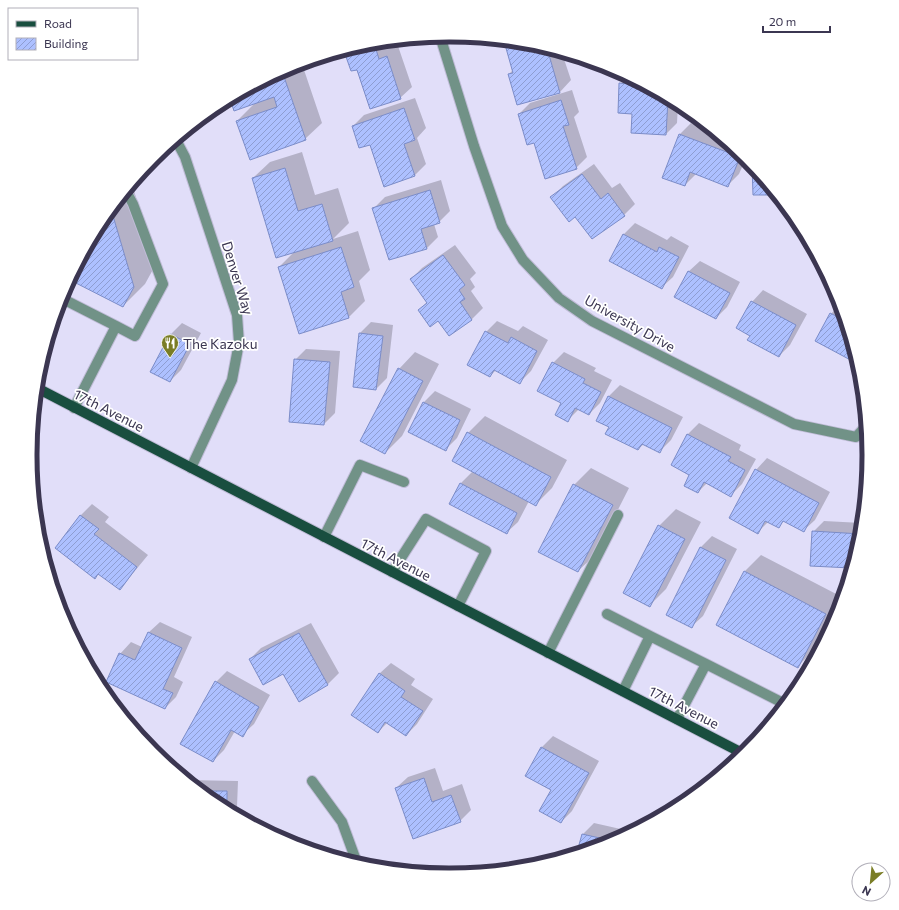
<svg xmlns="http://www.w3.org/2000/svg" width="899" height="910" viewBox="0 0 899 910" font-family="Commissioner,sans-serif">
<defs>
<pattern id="building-hatch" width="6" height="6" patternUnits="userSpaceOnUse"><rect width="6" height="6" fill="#adc0ff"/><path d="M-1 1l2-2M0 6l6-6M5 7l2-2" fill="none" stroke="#8e9dd1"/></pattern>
</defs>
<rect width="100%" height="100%" fill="#e1def9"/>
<path fill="#0003" d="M505 41 532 44 562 53 571 80 560 92 509 74 513 70Z
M388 42 390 48 398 46 412 87 400 98 358 68 352 70 345 50 368 44Z
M302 64 322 123 305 139 237 121 256 102 234 110 231 99 289 67Z
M627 77 678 104 677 123 666 134 633 113 620 84Z
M572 90 579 112 574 117 587 157 576 168 535 141 519 114 530 103Z
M415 98 426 128 417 138 426 164 414 176 371 144 353 126 364 115Z
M691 123 714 132 746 158 739 174 728 185 696 174 685 185 680 134Z
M302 152 315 195 338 188 349 223 333 239 358 231 370 270 359 281 365 301 349 317 279 267 295 251 253 178 270 162Z
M594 164 612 188 620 183 635 204 624 215 576 216 552 197 563 186Z
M441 180 450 211 439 222 434 224 438 237 427 248 374 208 385 197Z
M132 184 156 264 145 284 123 306 70 279 101 222Z
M635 223 667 240 671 236 689 246 673 277 661 288 610 260 624 234Z
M455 245 476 273 470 279 475 287 471 291 483 308 472 319 449 335 438 320 419 310 427 302 411 279 422 268Z
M700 261 740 282 727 307 716 318 688 272Z
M763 290 807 314 790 345 779 356 751 335 752 302Z
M840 304 858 363 816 341 831 314Z
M497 321 518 331 523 326 548 340 531 371 520 382 496 370 490 376 486 332Z
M371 322 393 325 387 378 376 389 360 333Z
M182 323 201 333 181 370 170 381 151 371 171 334Z
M306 349 340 351 335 413 324 424 295 360Z
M415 352 439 364 402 436 385 453 399 369Z
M564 352 596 368 594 371 612 380 600 403 589 414 579 409 567 421 553 363Z
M620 385 683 417 671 440 660 451 644 444 638 449 610 427 609 396Z
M435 391 471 409 457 438 446 449 424 402Z
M485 416 567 460 552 488 536 504 529 501 518 522 506 533 461 483 473 471 468 433Z
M699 423 741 445 739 450 756 459 742 484 731 495 707 483 698 492 691 474 687 435Z
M767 458 830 492 815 520 803 531 784 521 778 527 768 522 758 532 730 518 756 470Z
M591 468 629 488 595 555 578 571 540 551 574 485Z
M92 504 109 517 105 522 148 555 120 589 99 573 56 548 81 515Z
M676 509 701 522 666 589 649 606 659 526Z
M824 521 862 523 861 537 852 567 811 565 813 532Z
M37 528 41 546 38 537Z
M712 536 737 549 703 616 691 627 667 614 701 547Z
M761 555 842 597 814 650 798 666 745 571Z
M160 622 192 637 174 677 183 682 176 697 165 708 120 654 131 642 142 647 148 633Z
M311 623 339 673 328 684 299 700 284 673 250 659 261 648Z
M391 663 415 679 411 685 433 699 417 724 406 735 387 723 378 732 379 674Z
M227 671 270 695 254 724 242 735 235 731 224 750 213 761 216 682Z
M553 736 599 761 572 811 561 822 542 747Z
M435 768 443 791 462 784 471 810 460 821 396 788 408 777Z
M187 780 238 781 237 807 232 812 216 804Z
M594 823 625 830 624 835 610 843 578 852 583 834Z
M294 841 296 845 290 843Z"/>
<path fill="url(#building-hatch)" stroke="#7b8cc8" d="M504 41 532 44 547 48 560 93 517 105 508 74 513 73Z
M374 43 379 59 387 56 401 99 370 109 357 70 351 71 344 51Z
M282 71 306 140 250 160 236 121 277 107 274 97 234 111 230 99Z
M630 78 668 99 666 135 631 133 632 114 618 113 619 83 630 84Z
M561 100 569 125 563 126 577 169 545 179 534 143 527 145 518 114Z
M404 108 415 140 404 144 415 176 384 187 370 145 359 148 352 126Z
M679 134 740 157 728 187 690 172 685 186 662 178Z
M752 166 776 195H753Z
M285 168 298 211 322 204 333 241 276 258 252 178Z
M582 174 601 199 608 193 625 216 592 239 575 217 569 222 550 197Z
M430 190 440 223 421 229 427 249 389 260 372 208Z
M111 209 134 287 123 307 70 280 101 222Z
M623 234 657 252 659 247 679 257 662 289 609 261Z
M341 247 354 287 341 292 349 318 299 334 278 267Z
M443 255 465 285 459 290 465 299 460 302 472 320 449 336 438 321 430 327 418 310 427 303 410 279Z
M688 271 730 293 716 319 674 297Z
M751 301 796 325 779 357 747 340 750 336 736 328Z
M841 307 858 364 815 341 830 313 836 316Z
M485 331 508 343 511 337 537 351 520 384 494 370 490 377 467 365Z
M359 333 383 336 376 390 353 387Z
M170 334 190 344 170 382 150 372Z
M294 359 330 362 324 425 289 422Z
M552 362 585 379 583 383 601 392 589 415 575 408 568 422 555 415 561 403 537 391Z
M398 368 423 381 385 454 360 441Z
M608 396 672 428 660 453 642 444 638 450 605 434 609 427 596 421Z
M423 402 460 420 446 451 408 432Z
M467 432 551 477 536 506 452 461Z
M687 434 731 457 728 461 745 470 731 497 704 482 698 493 684 486 689 475 671 465Z
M755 469 819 503 804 532 783 521 779 528 765 521 758 534 729 518Z
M460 483 517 513 507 534 449 504Z
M573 484 613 505 578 572 538 552Z
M80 515 99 529 94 534 137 567 120 590 98 574 95 579 55 548Z
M658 525 685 539 650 607 623 593Z
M812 531 861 534 851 568 810 566Z
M700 547 726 560 692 628 666 615Z
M744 571 826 614 798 668 716 625Z
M148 632 182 648 163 689 173 693 165 709 106 682 119 653 135 660Z
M299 633 328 685 299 702 283 674 263 685 249 659Z
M379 673 405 691 401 697 423 711 406 736 385 722 378 733 351 715Z
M215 681 259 707 243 737 231 730 213 762 180 744Z
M541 747 589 773 561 823 539 811 551 790 525 776Z
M424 778 432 802 451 795 461 822 413 839 395 788Z
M200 791H227V809L216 804Z
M582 834 613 841 577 852Z"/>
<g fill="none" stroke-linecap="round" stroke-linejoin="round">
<g stroke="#c0bcd7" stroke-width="12">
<path id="minor" d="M440 36 474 146 502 226 523 260 559 298 592 321 794 424 856 437 866 426
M176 140 185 157 237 315 239 343 232 380 191 468
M61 298 116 326 74 408
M116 326 135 336 163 284 133 204 126 191
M324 537 360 465 404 482
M392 572 426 519 486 551 458 606
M607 614 650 636
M548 653 618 515
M623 691 650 636 706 664
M677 719 706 664 785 704
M312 781 342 822 357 863"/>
</g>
<g stroke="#c0bcd7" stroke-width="12">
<path id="major" d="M37 388 744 754"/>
</g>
<use href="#minor" stroke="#719287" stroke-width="10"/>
<use href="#major" stroke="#194e3f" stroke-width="10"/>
</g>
<defs>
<g id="restaurant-pin" transform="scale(0.9)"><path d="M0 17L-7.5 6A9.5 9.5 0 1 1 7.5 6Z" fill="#7a7d26" stroke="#fff"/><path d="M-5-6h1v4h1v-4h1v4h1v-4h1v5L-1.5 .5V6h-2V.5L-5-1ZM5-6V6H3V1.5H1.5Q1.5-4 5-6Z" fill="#fff"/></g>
</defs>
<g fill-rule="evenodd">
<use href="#restaurant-pin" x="170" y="343"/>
</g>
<g text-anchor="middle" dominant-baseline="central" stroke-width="3.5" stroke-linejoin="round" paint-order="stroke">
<g font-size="14" fill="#3b3651" stroke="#fff">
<text transform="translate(238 278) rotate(73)">Denver Way</text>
<text transform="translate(630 323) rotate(29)">University Drive</text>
<text transform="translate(109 410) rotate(27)">17th Avenue</text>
<text transform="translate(396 559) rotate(27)">17th Avenue</text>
<text transform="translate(684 707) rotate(27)">17th Avenue</text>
</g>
<g font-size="14" fill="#3b3651" stroke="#fff" text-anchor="start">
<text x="183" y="343">The Kazoku</text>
</g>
</g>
<path d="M0 0H899V910H0ZM449 42H450A412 412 0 0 1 862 454V456A412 412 0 0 1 450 868H449A412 412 0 0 1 37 456V454A412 412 0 0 1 449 42Z" fill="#fff" fill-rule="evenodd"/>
<path fill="none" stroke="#3b3651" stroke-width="5" d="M449 42H450A412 412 0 0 1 862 454V456A412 412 0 0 1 450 868H449A412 412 0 0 1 37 456V454A412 412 0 0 1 449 42Z"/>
<rect x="8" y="8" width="130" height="52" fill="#ffffff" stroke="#b1afb9"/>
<rect x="16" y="21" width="20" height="6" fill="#194e3f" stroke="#b1afb9"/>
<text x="44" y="28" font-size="12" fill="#3b3651">Road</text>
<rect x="16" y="38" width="20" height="12" fill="url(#building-hatch)" stroke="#b1afb9"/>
<text x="44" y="48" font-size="12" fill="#3b3651">Building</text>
<g transform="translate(871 882) rotate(207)"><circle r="19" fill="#ffffff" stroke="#b1afb9"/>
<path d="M0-3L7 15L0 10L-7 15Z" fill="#7a7d26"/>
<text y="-6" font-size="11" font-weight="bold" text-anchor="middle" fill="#3b3651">N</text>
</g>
<path d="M763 26v6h67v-6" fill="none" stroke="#3b3651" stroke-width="2"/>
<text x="769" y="26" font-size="12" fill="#3b3651" stroke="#ffffff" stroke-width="3" paint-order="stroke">20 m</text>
</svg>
